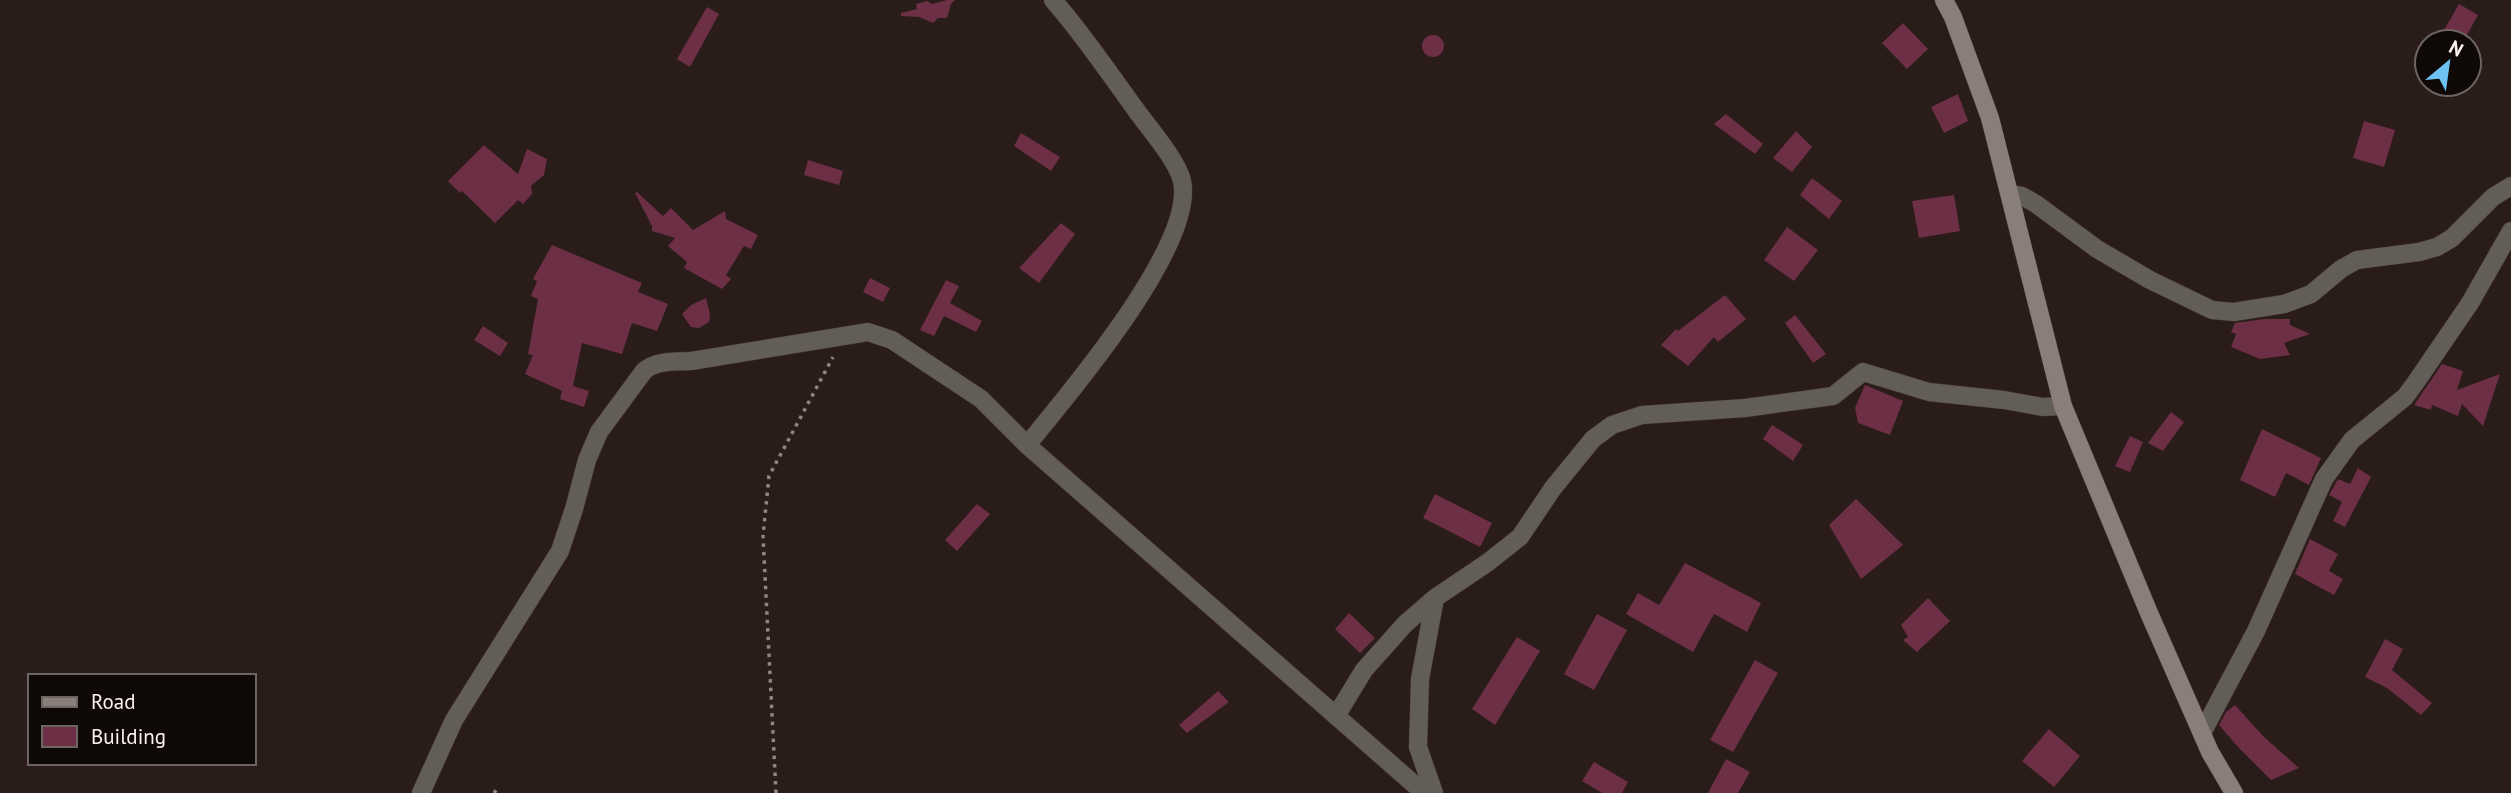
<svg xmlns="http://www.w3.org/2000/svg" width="2511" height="793" viewBox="0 0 2511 793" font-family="'PT Sans',sans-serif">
<rect width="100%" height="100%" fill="#2a1c19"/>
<path fill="#6c2f45" d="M947 0H955L951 4 947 18H938L933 23 919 17 901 16V13L917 9 916 4 927 1 932 4Z
M2459 4 2478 15 2463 42H2437Z
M707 7 719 14 690 67 677 59Z
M1903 23 1928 49 1907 69 1882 43Z
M1422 46a11 11 0 1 1 22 0a11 11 0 1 1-22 0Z
M1958 94 1968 121 1944 133 1931 107Z
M1726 114 1763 144 1755 154 1714 124Z
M2364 121 2395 130 2384 167 2353 158Z
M1796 131 1812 147 1792 172 1773 158Z
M1021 133 1060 157 1051 171 1014 146Z
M484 145 518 174 527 149 547 159 544 175 531 186 532 194 523 204 518 200 495 223 462 191 460 193 448 181Z
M808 160 843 171 839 185 804 175Z
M1812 178 1842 201 1829 219 1800 195Z
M637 192 663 216 671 208 693 230 725 211 726 219 758 235 751 249 744 246 726 275 731 279 722 289 684 268 687 262 668 246 675 238 652 231V226L635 193Z
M1954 195 1960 231 1919 238 1912 201Z
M1061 223 1075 234 1039 283 1019 268Z
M1787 227 1818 250 1794 281 1764 260Z
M552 245 642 283 638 292 668 304 657 331 632 323 622 354 582 343 573 386 589 391 584 407 560 399 562 391 525 374 533 355 528 354 538 299 531 296 537 281 533 279Z
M870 278 890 288 883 302 863 292Z
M946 280 959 286 950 303 982 321 976 332 944 316 934 336 920 330Z
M1725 295 1746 319 1718 342 1714 337 1688 366 1661 345 1676 329 1678 331Z
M706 298 710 314 709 322 699 328 691 327 682 314 691 305Z
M1795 315 1826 354 1813 363 1785 323Z
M2264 319H2290V325L2310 334 2284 343 2290 355 2260 359 2231 347 2236 334 2231 332 2235 323Z
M483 326 508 343 500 356 474 340Z
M2442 364 2463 371 2457 390 2500 374 2483 426 2462 404 2458 416 2432 405 2431 410 2414 405Z
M1865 385 1903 401 1890 435 1858 423 1855 408Z
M2171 412 2184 422 2163 451 2148 443Z
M1772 425 1803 445 1793 461 1763 439Z
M2262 429 2321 458 2309 485 2286 473 2275 497 2240 480Z
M2130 436 2143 442 2130 472 2115 466Z
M2358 468 2371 477 2345 527 2333 521 2342 502 2329 495 2338 479 2350 484Z
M1435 494 1492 523 1480 547 1423 518Z
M1856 499 1903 545 1861 579 1829 525Z
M977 504 990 514 957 551 945 540Z
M2310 539 2338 554 2329 571 2343 579 2334 595 2295 574Z
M1685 563 1761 603 1747 632 1714 614 1693 652 1626 614 1638 593 1659 605Z
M1928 598 1950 621 1917 652 1903 640 1908 637 1901 625Z
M1349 613 1375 638 1360 653 1335 629Z
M1597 614 1627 630 1594 690 1564 674Z
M1517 637 1540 651 1495 725 1472 709Z
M2385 639 2403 649 2392 670 2432 703 2421 715 2387 688 2365 677Z
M1755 660 1778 673 1733 752 1710 740Z
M1218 691 1229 702 1187 733 1179 725Z
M2235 705 2264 737 2299 768 2271 780 2238 747 2219 725 2226 712Z
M2049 729 2080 756 2054 787 2022 761Z
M1726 759 1750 772 1738 793H1708Z
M1594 762 1628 782 1622 793H1602L1582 781Z"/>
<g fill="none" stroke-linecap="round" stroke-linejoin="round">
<g stroke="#433633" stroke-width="19">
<path id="street" d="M2010 194 2022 196 2036 204 2097 249 2150 280 2212 310 2234 312 2284 304 2311 294 2341 269 2357 260 2419 252 2437 247 2452 238 2493 197 2511 186
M1027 445C1068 395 1196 245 1182 181 1178 161 1148 127 1136 110 1109 73 1083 34 1053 0
M1336 716 1364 670 1405 624 1435 598 1487 563 1520 537 1553 488 1593 439 1612 425 1642 415 1745 408 1833 396 1863 372 1929 392 2004 400 2043 407 2063 406
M2202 733 2256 631 2324 479 2352 440 2405 397 2416 382 2470 303 2511 231
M421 793 454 720 560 551 574 509 587 460 599 432 644 371C656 360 675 362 691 361L868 332 892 340 981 399 1027 445 1424 793
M1434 793 1418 747 1420 679 1435 598"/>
</g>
<g stroke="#433633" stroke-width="19">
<path id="secondary" d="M1944 0 1953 17 1990 118 2063 406 2149 613 2210 752 2234 793"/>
</g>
<path stroke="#918482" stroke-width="3.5" stroke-dasharray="3.5 5" stroke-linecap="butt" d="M494 793 497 789
M776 793 763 536 769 476 833 357"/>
<use href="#street" stroke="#635d58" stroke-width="18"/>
<use href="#secondary" stroke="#897f78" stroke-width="18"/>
</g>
<rect x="28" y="674" width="228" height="91" fill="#0e0807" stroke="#6d6564" stroke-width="2"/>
<rect x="42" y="697" width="35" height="10" fill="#897f78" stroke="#6d6564" stroke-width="2"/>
<text x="91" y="709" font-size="21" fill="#fcf1ef">Road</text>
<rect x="42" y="726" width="35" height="21" fill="#6c2f45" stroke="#6d6564" stroke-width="2"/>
<text x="91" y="744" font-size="21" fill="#fcf1ef">Building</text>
<g transform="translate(2448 63) rotate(29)"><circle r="33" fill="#0e0807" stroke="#6d6564" stroke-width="2"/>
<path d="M0-5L12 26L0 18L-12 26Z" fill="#6ec2f3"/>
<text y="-10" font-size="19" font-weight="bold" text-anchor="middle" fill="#fcf1ef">N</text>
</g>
</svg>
